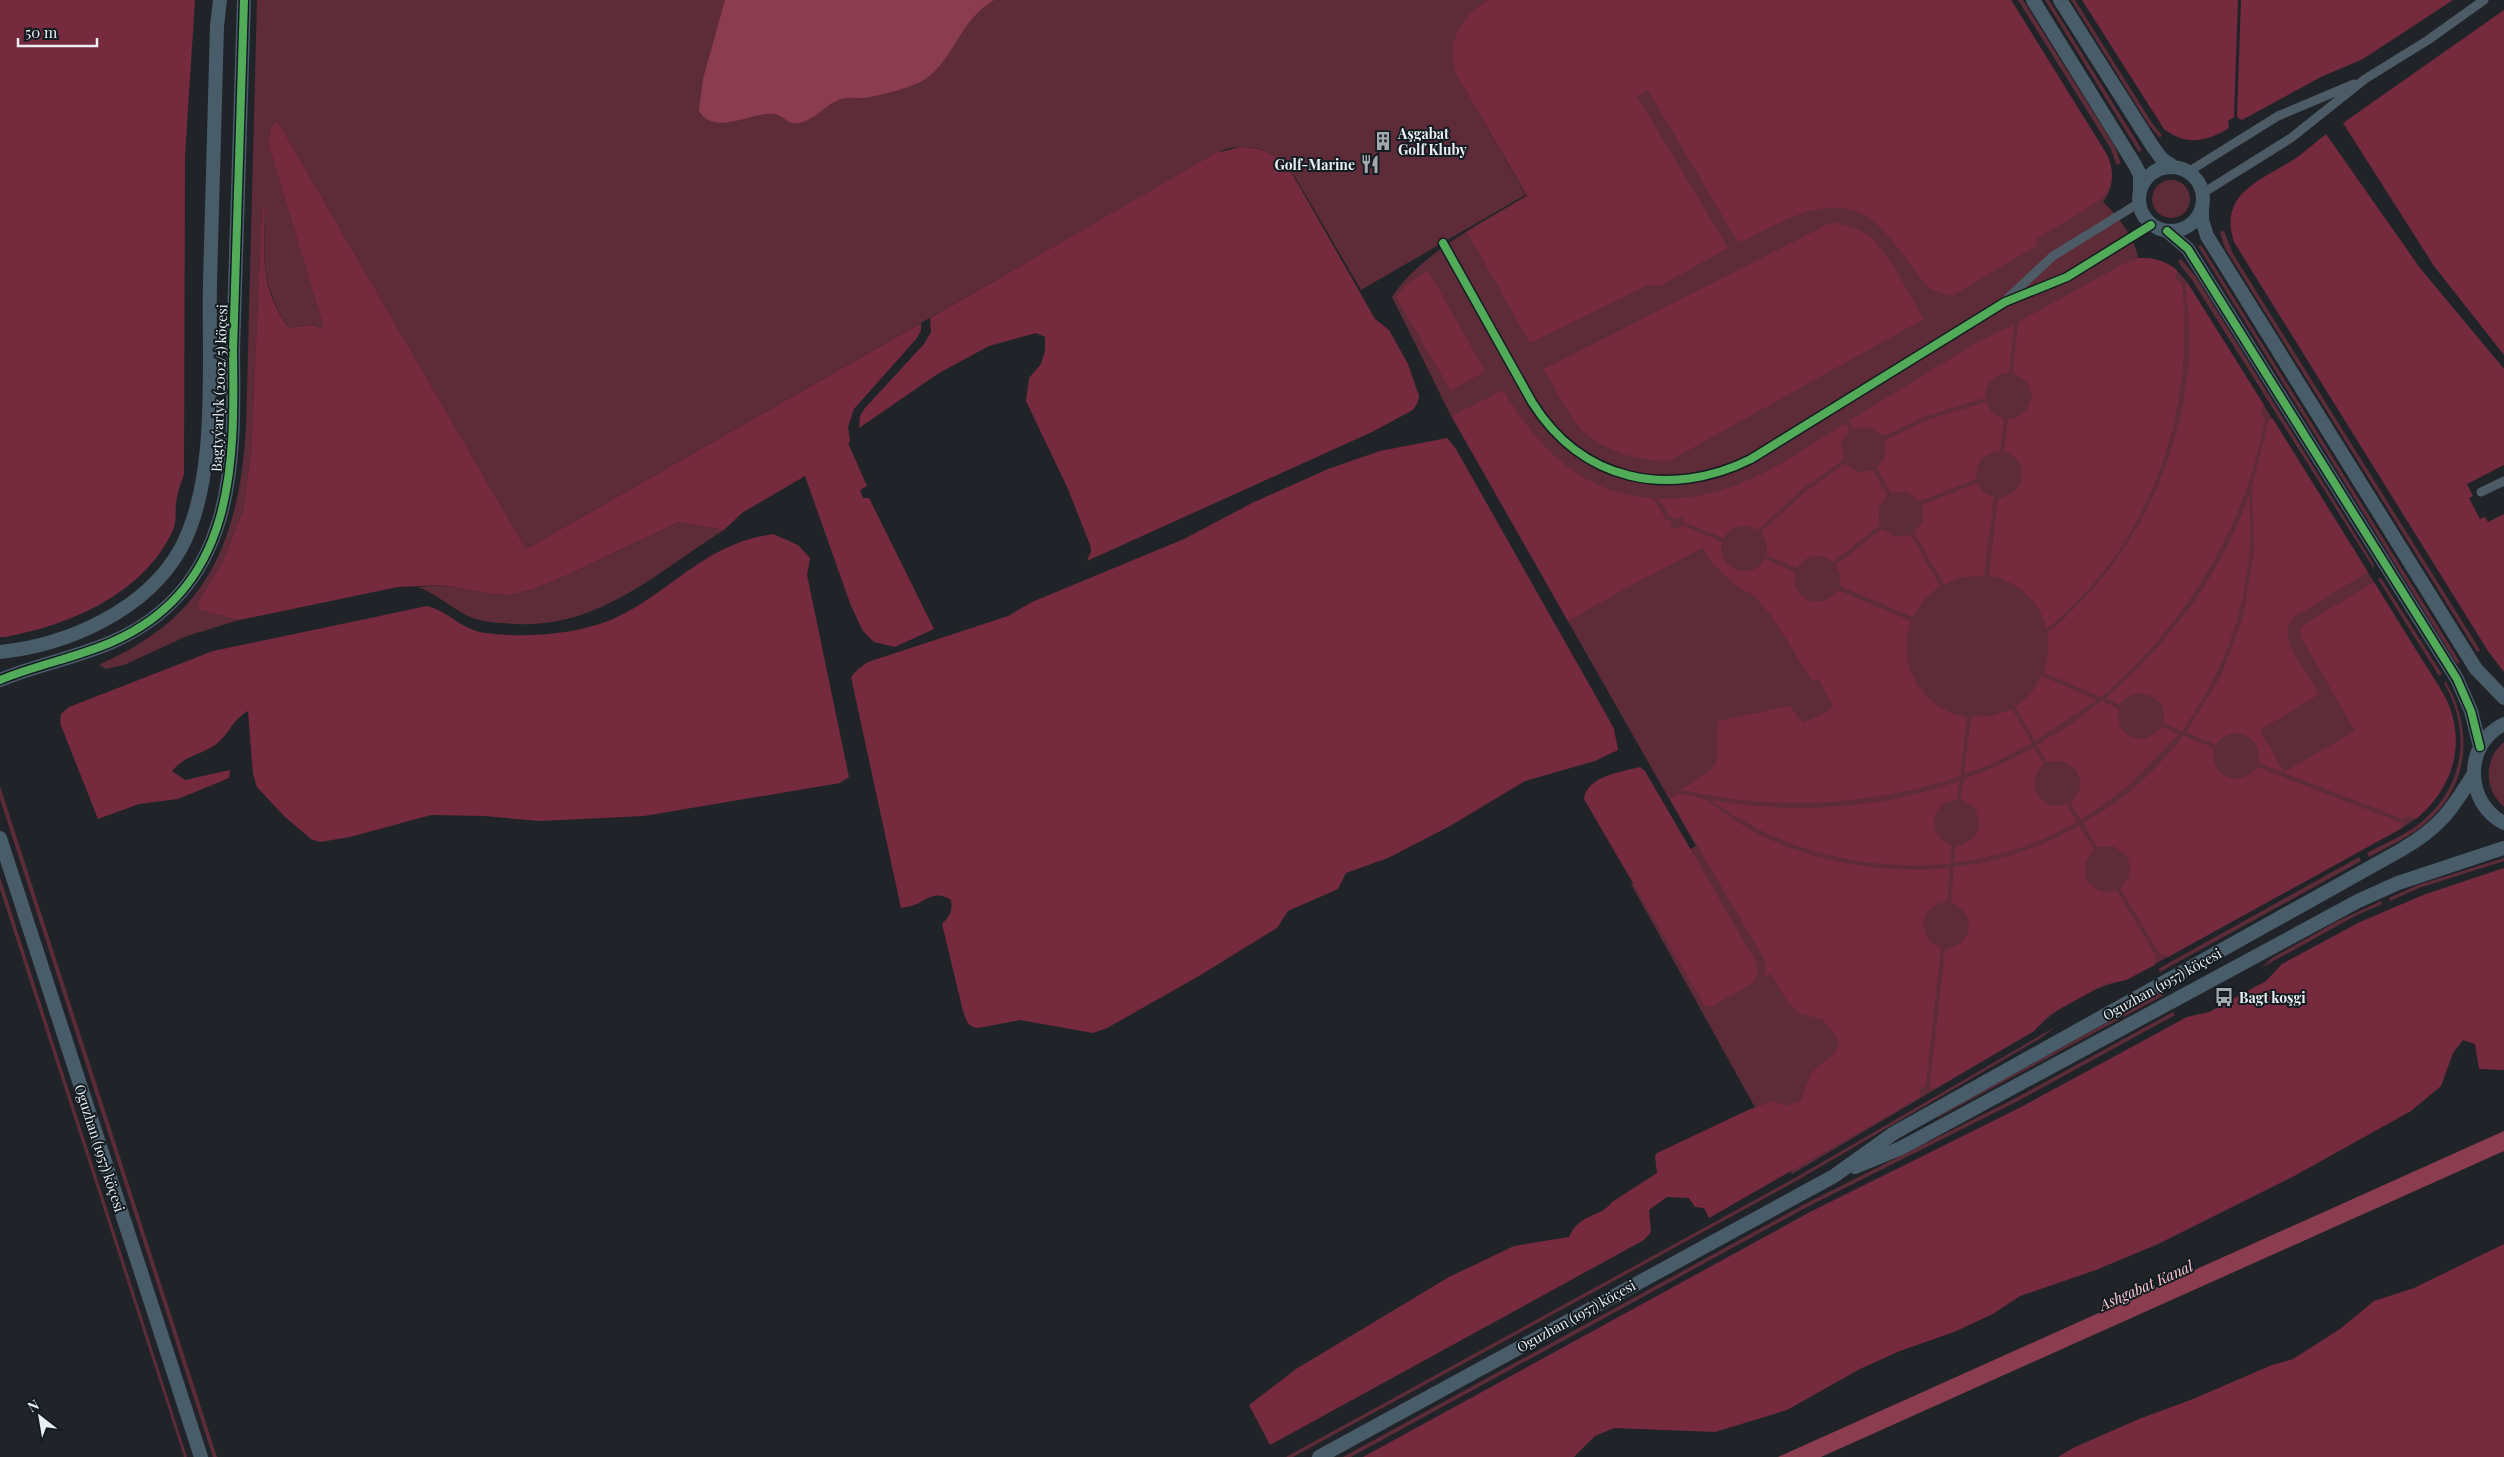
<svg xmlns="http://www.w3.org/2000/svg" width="2504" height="1457" viewBox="0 0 2504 1457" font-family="'Playfair Display',serif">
<rect width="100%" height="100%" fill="#202428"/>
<path fill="#5d2c38" d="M257 0H2011L2106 153C2115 170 2114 187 2103 202 2117 214 2136 240 2138 258 2161 257 2173 264 2187 282L2445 696C2470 749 2450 798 2402 828L2126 980C2092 987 2057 1006 2034 1031L1792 1174 1631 884 1696 846 1451 416 1392 297C1418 256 1483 221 1526 196L1457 75 1525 195 1361 290 1294 175C1277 151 1251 141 1223 150L526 549 277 120 270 129 268 143 324 329 311 325 289 328C260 285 264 258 265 209H262L251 455 243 510 223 561 199 601 200 610 239 620 187 636 124 665 106 669 99 665C117 656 136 647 152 635 222 588 241 508 246 429Z
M2018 0H2023L2115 147 2121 164H2116L2111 149Z
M2045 0H2049L2142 150 2139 152Z
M2071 0H2075L2152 123 2162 135 2160 138 2149 125Z
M2152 199a19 19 0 1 1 38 0a19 19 0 1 1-38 0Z
M2224 231 2233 254 2480 650 2477 652 2230 256 2224 246 2220 232Z
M2201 245 2460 662 2457 664 2198 246Z
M2181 259 2196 277 2373 563 2374 569 2192 280 2178 262Z
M679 522 724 530C657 572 600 628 516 624 504 623 491 623 479 620 457 614 440 595 418 587L444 585 490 594 510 595 531 590 563 577Z
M2381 578 2442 674 2439 676 2378 579Z
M2446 682C2473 728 2470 784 2428 821 2412 836 2389 846 2369 857L2367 853C2387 842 2411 833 2427 817 2466 781 2470 728 2444 683Z
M2504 742V807C2484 790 2483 759 2504 742Z
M0 786 217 1457H213L0 799Z
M2359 857 2361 861 2160 972 2158 969Z
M2504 858V861L2419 888 2390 901 2389 898 2418 885Z
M0 877 187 1457H184L0 889Z
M2381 901 2382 904 2355 916 2261 968 2272 958 2336 922Z
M2162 992 2164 995 1937 1118V1117Z
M2173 1012 2175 1015 2018 1101 1807 1207 1351 1457H1343L1805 1204 2016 1098Z
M2055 1027 2041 1038 1796 1181 1293 1457H1286L1795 1178Z"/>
<path fill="#752a3e" d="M0 0H195L185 156 184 474C181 483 177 494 176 504 175 513 177 520 173 530 144 594 70 625 5 637H0Z
M1488 0H2011L2106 153C2113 166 2115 185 2103 196 2087 211 2056 226 2037 239L2036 246 1952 296 1932 290 1925 284C1911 266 1898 246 1882 229 1839 184 1785 220 1741 242L1736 239 1648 90 1637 96 1728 248 1662 285H1648L1530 343 1467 232 1528 196 1459 79C1444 46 1458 18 1488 0Z
M2082 0H2238L2234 117 2228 121 2229 128C2206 142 2186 146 2164 129Z
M2241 0H2453L2363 59 2323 76 2242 120 2237 117Z
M2504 10V355L2434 266 2343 123Z
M277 120 526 549 921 323V330L917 338 854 409 848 427 850 442 848 443 867 486 860 490 863 498H869L934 629 895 647 874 642 863 631 851 606 805 476 742 513 724 530 679 522 563 577 531 590 510 595 490 594 444 585 398 587 239 620 199 610V601L223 561 243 510 251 455 262 209 265 208C264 257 259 286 289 328L311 325 324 329 268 143 270 129Z
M2326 134 2420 268 2504 369V465L2467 484 2473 496 2469 498 2480 519 2485 517 2488 522 2504 514V672L2488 651 2234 242C2217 191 2266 179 2299 156 2308 149 2317 141 2326 134Z
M1240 147C1263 146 1281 157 1293 175L1366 303 1375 319 1389 330 1408 364 1419 396 1418 402 1413 410 1372 432 1087 561 1091 551 1090 545 1068 489 1026 401 1029 378 1041 364 1045 351V337L1036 333 989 346 939 373 859 428 860 416 865 408 924 344 931 332 930 318 1216 153Z
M1832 222C1844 225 1855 227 1865 233 1885 245 1911 298 1924 319L1669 461C1638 461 1606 452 1583 431 1572 422 1552 383 1544 369Z
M2140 258C2154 258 2166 261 2177 270L2175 279 2182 283C2196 415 2151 544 2047 629 2040 601 2016 580 1989 576L1998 498C2026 496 2031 459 2004 452L2008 419C2028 418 2038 398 2027 382L2013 373 2018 322 2125 263Z
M1428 270 1485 371 1451 391 1396 297 1406 285Z
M2187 282 2264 405 2261 412 2265 419C2245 529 2186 625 2101 697L2044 673 2048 657V633C2127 566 2178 472 2188 369 2190 350 2190 330 2188 312 2188 303 2185 290 2187 282Z
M2014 324 2009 373C1994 374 1985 384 1985 398L1929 415 1883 436 1869 427 1853 428 1849 421 1974 344Z
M1503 390C1540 450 1580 492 1654 499L1666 519 1673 522 1669 524 1671 527 1678 528 1682 525 1722 542C1716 568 1750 584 1765 559L1795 572C1788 599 1823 613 1838 590L1911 621C1894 663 1923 710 1967 717L1960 776C1869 807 1775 811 1682 790L1708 772 1717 761 1718 721 1790 706 1803 723 1829 711 1833 706 1820 681 1817 679 1812 680 1772 617 1755 596 1735 585 1713 564 1703 548 1635 583 1568 621 1452 416Z
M1986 402 1993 414 2004 419 2000 451C1984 452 1974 464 1976 479L1920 501 1907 492 1891 493 1877 468 1886 455 1885 440 1930 419Z
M2273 419 2368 572 2294 617C2273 641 2311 671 2318 695L2260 730 2284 772 2355 731 2301 637 2300 630 2305 624 2374 582C2389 606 2403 630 2418 654 2429 671 2441 688 2449 706 2466 748 2449 792 2416 819L2410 816 2403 819 2258 763C2265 736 2231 722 2216 745L2186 732 2221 676 2243 617 2254 552 2252 486 2269 420Z
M1846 423 1850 430 1841 443 1843 460 1800 491 1758 530C1745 522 1732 525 1724 538L1683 522V517L1678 519 1669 516 1659 499C1735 500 1785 461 1846 423Z
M1447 438 1456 449 1607 716 1614 729 1618 750 1595 761 1525 781 1450 826 1388 858 1346 873 1338 889 1288 911 1277 928 1199 976 1107 1028 1093 1033 1020 1020 978 1028C968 1027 966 1020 963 1011L942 924C950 916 953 911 951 900 937 891 930 897 917 904 912 906 906 907 901 908L851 677 858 669 868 662 1008 616 1032 602 1184 539 1252 503 1328 469 1380 451Z
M1845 463 1857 472 1873 470 1887 495 1878 508 1880 525 1833 562C1820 552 1805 555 1797 568L1767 556V544L1761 532 1803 494Z
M1977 483 1983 492 1994 497 1984 576 1962 577 1944 584 1914 533 1923 520 1922 505Z
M2249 495C2257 580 2232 662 2182 731L2163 723C2170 696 2136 682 2120 705L2105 698C2169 644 2221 575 2249 495Z
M1882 529 1895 537 1911 535 1940 586 1925 598 1913 617 1840 586V574L1836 565Z
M773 534 798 545 810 558 807 575 849 777 840 783 644 816 540 821 484 816 431 815 350 837 320 842 311 839 284 816 257 787 253 774 248 711C230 722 230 734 215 745 199 756 187 754 172 771L185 780 230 770 229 778 178 799 139 804 98 819 60 723 61 714 69 707 213 651 427 606C448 611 462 630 485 633 525 638 575 635 613 619 673 592 701 545 773 534Z
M2042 676 2097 700 2035 741 2015 707 2030 695Z
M2101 701 2119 709C2112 736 2146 750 2161 727L2179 734 2126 788 2081 820 2070 802C2081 793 2083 782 2076 770L2063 761 2047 762 2037 745 2071 724Z
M2012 709 2032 743 1992 764 1964 774 1971 717 1993 716Z
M2183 736 2214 748C2208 776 2241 790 2257 767L2402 823V828L2168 957 2160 954 2120 888C2131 878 2133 867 2126 855L2113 846 2097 847 2083 823C2121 803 2157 770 2183 736Z
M2034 747 2044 764C2034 773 2031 784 2038 796L2051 806 2067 804 2077 822C2039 844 1998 857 1954 863L1956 846C1970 844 1978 836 1980 823L1975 808 1961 799 1964 779 1993 768Z
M1640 767 1645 771 1756 962 1758 971 1753 983 1711 1007 1704 1005 1584 799C1587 776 1621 772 1640 767Z
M1959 781 1957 799 1942 804C1928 818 1933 839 1952 845L1950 864C1864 871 1782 852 1711 800 1793 815 1881 809 1959 781Z
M1678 793C1685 795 1694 795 1701 798 1717 805 1735 823 1753 831 1814 863 1881 874 1950 868L1947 902C1933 903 1925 911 1923 925L1928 940 1941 948 1926 1085 1920 1090V1097L1709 1218 1704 1208 1695 1207 1689 1198 1667 1197 1649 1210 1651 1232 1644 1240 1270 1445 1249 1405 1296 1369 1449 1277 1514 1246 1569 1237C1580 1212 1601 1218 1612 1202L1657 1173 1655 1156 1657 1153 1748 1110 1774 1101 1785 1106 1801 1101 1811 1073 1836 1052 1839 1040 1823 1020 1799 1013 1787 1001 1771 974 1765 976 1766 969 1763 957 1670 799Z
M2079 826 2094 849 2085 862 2086 878C2093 890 2104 894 2117 890L2156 956 2155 965 2126 980 2105 984 2049 1015 2034 1031 1934 1089 1930 1085 1945 949C1966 947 1975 927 1964 911L1951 902 1954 867C1998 862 2040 848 2079 826Z
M2504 868V1070L2479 1069 2475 1044 2463 1040 2453 1053 2441 1086 2411 1111 2296 1175 2158 1244 2096 1270 2020 1296 1993 1314 1954 1332 1900 1351 1860 1369 1787 1410 1715 1432 1614 1428 1595 1436 1574 1457H1363L1810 1212 2021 1107 2187 1017 2209 1012 2266 981 2282 964 2360 922 2423 895Z
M2504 1244V1457H2058L2073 1448 2139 1419 2193 1399 2272 1365 2293 1359 2340 1329 2374 1301 2414 1288Z"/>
<path fill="#8c3c4f" d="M725 0H994C960 20 956 55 928 77 916 87 879 96 863 98 856 98 848 97 841 99 825 104 815 121 798 123 787 125 784 115 774 114 752 111 715 137 699 111L703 79Z
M2504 1131V1151L1821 1457H1778Z"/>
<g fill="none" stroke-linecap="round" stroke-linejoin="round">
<path stroke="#4c5b65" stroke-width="9" d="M2188 172 2278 116 2354 84
M2203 193 2291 138 2365 79 2428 40 2484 0
M1443 243 1532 402C1581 481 1669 500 1751 459L2005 302 2067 277 2151 225
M2008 298 2053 256 2139 203
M2481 492 2504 481"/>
<path stroke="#485c6a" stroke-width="14" d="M2033 0 2135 165 2140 175V189
M2060 0 2153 147 2162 159 2174 167
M2139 199a32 32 0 1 1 64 0a32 32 0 1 1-64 0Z
M2202 210V220L2207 236 2476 669 2504 698
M2167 231 2188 249 2457 679 2471 711 2480 747
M0 652C68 645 147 610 181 548 219 477 208 363 210 283 212 197 215 111 217 26L220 0
M0 680C36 665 75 658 112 642 235 588 235 466 233 351L244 0
M2504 724C2463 744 2465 803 2504 823
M0 838 201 1457
M1855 1167 1901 1148 2358 901 2398 883 2504 848
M1319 1457 1834 1176 1894 1133 2401 850C2439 828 2451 811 2473 775"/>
<g stroke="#141c22" stroke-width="11">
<path id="cycleway" d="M2167 231 2188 249 2457 679 2471 711 2480 747
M1443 243 1532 402C1581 481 1669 500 1751 459L2005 302 2067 277 2151 225
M0 680C36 665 75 658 112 642 235 588 235 466 233 351L244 0"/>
</g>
<use href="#cycleway" stroke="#51ab58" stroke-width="8"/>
</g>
<defs>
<g id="building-bare" transform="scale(1.5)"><path d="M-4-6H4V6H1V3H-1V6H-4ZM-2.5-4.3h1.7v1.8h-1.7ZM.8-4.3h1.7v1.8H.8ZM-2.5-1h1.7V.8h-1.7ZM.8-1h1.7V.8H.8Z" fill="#a3a8ac" stroke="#141c22" stroke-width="2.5" paint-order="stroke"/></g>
<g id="restaurant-bare" transform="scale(1.5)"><path d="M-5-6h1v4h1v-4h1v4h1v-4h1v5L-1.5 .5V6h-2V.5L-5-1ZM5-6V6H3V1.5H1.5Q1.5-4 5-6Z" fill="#a3a8ac" stroke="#141c22" stroke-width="2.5" paint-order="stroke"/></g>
<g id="bus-bare" transform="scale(1.5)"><path d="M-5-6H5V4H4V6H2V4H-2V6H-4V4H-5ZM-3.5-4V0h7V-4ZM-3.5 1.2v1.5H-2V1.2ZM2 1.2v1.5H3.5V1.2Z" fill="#a3a8ac" stroke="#141c22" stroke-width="2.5" paint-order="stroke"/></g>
</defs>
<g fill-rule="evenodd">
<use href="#building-bare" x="1383" y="141"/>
<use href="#restaurant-bare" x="1370" y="164"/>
<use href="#bus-bare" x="2224" y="997"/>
</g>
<g text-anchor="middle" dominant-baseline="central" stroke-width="4" stroke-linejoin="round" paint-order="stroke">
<g font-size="14" font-weight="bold" fill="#e9eff3" stroke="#141c22" text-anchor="start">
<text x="1398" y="133">Aşgabat<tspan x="1398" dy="16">Golf Kluby</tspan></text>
<text x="1355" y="164" text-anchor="end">Golf-Marine</text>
<text x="2239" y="997">Bagt koşgi</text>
</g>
<g font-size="14" fill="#e9eff3" stroke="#141c22">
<text transform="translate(219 388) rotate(-88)">Bagtyýarlyk (2002/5) köçesi</text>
<text transform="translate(2162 984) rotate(-29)">Oguzhan (1957) köçesi</text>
<text transform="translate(100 1148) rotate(72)">Oguzhan (1957) köçesi</text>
<text transform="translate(1576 1316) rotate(-29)">Oguzhan (1957) köçesi</text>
</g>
<g font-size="15" font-style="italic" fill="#fcc7cf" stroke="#141c22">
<text transform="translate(2146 1285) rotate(-24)">Ashgabat Kanal</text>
</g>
</g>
<g transform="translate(40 1417) rotate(329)" stroke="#141c22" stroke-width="4" paint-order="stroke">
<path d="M0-4L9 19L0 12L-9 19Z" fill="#e9eff3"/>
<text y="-8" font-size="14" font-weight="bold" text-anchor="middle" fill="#e9eff3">N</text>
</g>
<path d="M18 38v8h79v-8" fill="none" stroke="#e9eff3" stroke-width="2.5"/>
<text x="25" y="38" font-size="15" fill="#e9eff3" stroke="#141c22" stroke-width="4" paint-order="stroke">50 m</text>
</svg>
